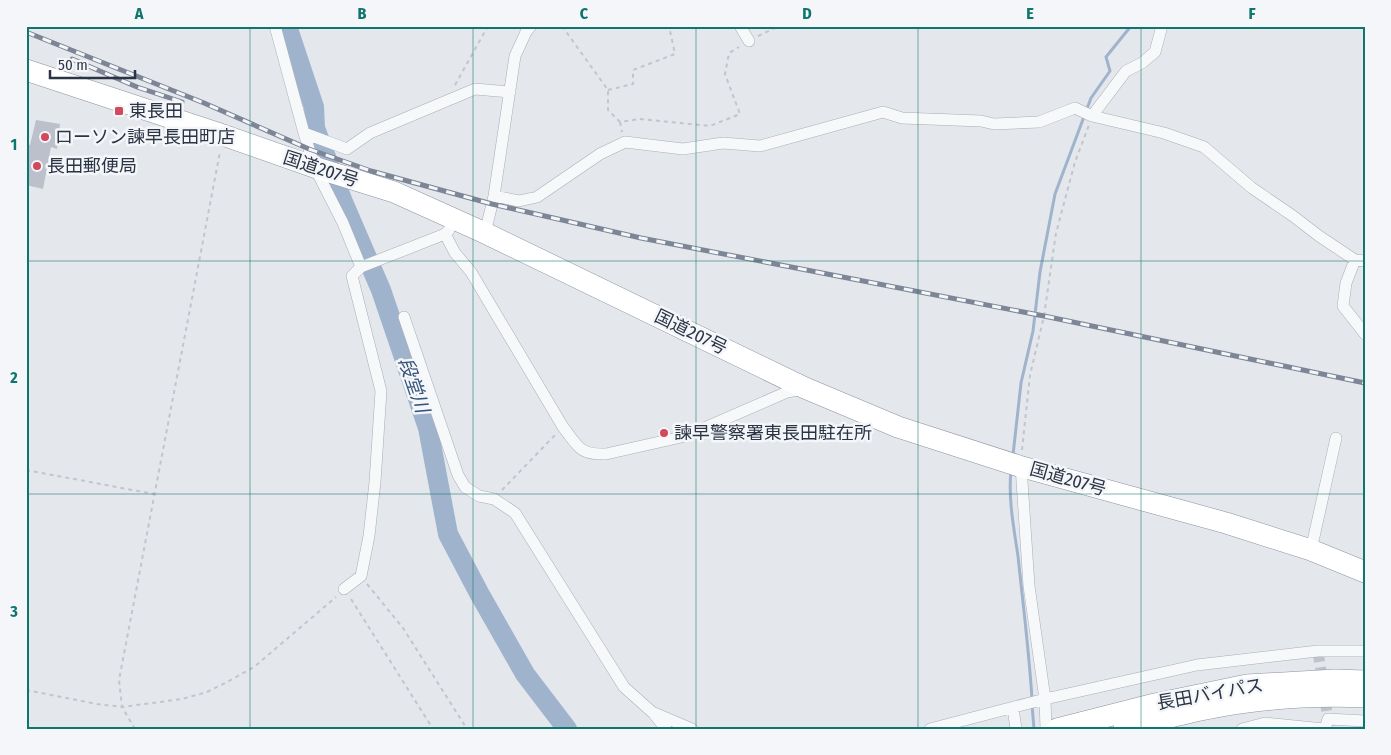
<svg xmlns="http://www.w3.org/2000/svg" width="1391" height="755" viewBox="0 0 1391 755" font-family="'Fira Sans Condensed','Noto Sans JP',sans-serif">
<rect width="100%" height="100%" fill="#e4e7ec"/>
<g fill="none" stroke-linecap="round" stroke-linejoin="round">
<path stroke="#9fb4cc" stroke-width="3" d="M1013 455 1021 383 1033 331 1040 272 1055 194 1091 98 1110 71 1106 57 1131 26
M1011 471C1008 499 1014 529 1018 556 1023 604 1029 651 1032 699
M1032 705 1034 729"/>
<path stroke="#9fb4cc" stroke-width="20" d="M287 26 314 107 315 128 343 202 381 290 428 428 448 534 479 593 525 674 567 729"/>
</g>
<path fill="#bbc0ca" d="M36 120 60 124 57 149 51 147 43 189 26 185V144L30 145Z"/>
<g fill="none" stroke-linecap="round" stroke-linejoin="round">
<path stroke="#bfc3cb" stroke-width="11" stroke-dasharray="11 5.5" stroke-linecap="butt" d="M1318 651 1328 719"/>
<g stroke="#a9aeb7" stroke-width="12">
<path id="street" d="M275 26 304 133 315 168 343 223 361 267
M740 26 749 41
M1092 116 1126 71 1142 63 1155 52 1162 26
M304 133 347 149 370 133 475 89 510 92
M494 196 519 201 537 197 600 154 625 142 683 149 723 143 760 146 883 112 902 118 981 121 994 124 1039 122 1075 108 1092 116 1164 133 1204 147 1252 188 1293 216 1319 236 1355 260 1365 261
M485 233 494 196 515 56 526 32 531 26
M445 234 455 253 471 272 563 427C578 446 579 455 606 454L686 436 787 392 803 389
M1355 260 1346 283 1343 306 1365 334
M404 317 458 475 465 487 479 496 494 499 515 513 624 687 652 712 692 729
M1021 466 1029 586 1045 699 1046 729
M1311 550 1336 438
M344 589 361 576 369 536 375 482 381 391 352 276 361 267 445 234 449 230
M1013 708 1016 729
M654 714 666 729
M930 729 1045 699 1197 665 1318 651H1365
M1242 729 1265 723 1324 729
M1325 729 1328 719 1365 721"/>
</g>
<g stroke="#8b94a3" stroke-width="22">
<path id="highway" d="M26 70 223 135 320 169 394 192 485 233 805 388 898 427 1019 466 1226 523 1311 550 1365 572
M1057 729 1155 704 1247 685 1335 680 1365 681
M1124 729C1164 719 1205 707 1247 702 1286 697 1325 695 1365 697"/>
</g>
<path stroke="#c2c5cb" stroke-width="2" stroke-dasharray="4 4" stroke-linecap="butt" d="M562 26 608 90V110L620 122 640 119 710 126 740 114 725 74 729 53 739 47
M758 36 779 26
M455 85 488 26
M608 90 633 84V70L675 54 669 26
M620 122 622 132
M1022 450 1030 375 1044 316 1056 233 1075 162 1089 125
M26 470 154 494
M502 490 556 434
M367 584 403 628 467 729
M351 599 433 729
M26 690 97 704 122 707 182 699 207 692 229 681 254 667 336 597
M135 729 122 707 119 680 220 152"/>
<use href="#street" stroke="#f7f8fa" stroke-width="11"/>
<use href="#highway" stroke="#fff" stroke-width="21"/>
<g stroke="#7d8696" stroke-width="5">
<path id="rail" d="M26 32 204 103 309 149 371 171 492 204 641 238 1044 316 1365 383
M72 59 137 87 182 102"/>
</g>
<use href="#rail" stroke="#f4f6f9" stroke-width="3" stroke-dasharray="9" stroke-linecap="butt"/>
</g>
<path fill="none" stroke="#0f766e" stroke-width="1" stroke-opacity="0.55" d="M250 26V729M473 26V729M696 26V729M918 26V729M1141 26V729M26 261H1365M26 494H1365"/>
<g fill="#d1495b" stroke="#f4f6f9" stroke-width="2">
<rect x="114" y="106" width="10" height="10" rx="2.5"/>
<circle cx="45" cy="137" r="5"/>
<circle cx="37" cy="166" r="5"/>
<circle cx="664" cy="433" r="5"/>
</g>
<g text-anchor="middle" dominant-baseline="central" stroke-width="5" stroke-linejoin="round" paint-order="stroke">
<g font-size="18" fill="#2b3445" stroke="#f4f6f9" text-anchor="start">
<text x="129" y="111">東長田</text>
<text x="55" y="137">ローソン諫早長田町店</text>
<text x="47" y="166">長田郵便局</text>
<text x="674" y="433">諫早警察署東長田駐在所</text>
</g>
<g font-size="18" fill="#2b3445" stroke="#f4f6f9">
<text transform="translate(321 169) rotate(18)">国道207号</text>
<text transform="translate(691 332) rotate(26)">国道207号</text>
<text transform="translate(1068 479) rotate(16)">国道207号</text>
<text transform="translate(1210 694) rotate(-10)">長田バイパス</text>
</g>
<g font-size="19" font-style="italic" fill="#34527a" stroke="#f4f6f9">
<text transform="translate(414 385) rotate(71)">段堂川</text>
</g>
</g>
<rect width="1391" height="755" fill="none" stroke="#f4f6f9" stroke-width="55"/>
<path d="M50 70v8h85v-8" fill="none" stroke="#2b3445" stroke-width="2.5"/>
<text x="58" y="70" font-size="15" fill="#2b3445" stroke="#f4f6f9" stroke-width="4" paint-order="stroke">50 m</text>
<rect x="28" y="28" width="1336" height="700" fill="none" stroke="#0f766e" stroke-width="2"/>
<g font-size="16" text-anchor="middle" font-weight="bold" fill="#0f766e">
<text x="139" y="19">A</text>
<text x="362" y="19">B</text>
<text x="584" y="19">C</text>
<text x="807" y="19">D</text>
<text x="1030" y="19">E</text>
<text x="1252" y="19">F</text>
<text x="14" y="150">1</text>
<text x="14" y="383">2</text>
<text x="14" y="617">3</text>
</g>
</svg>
